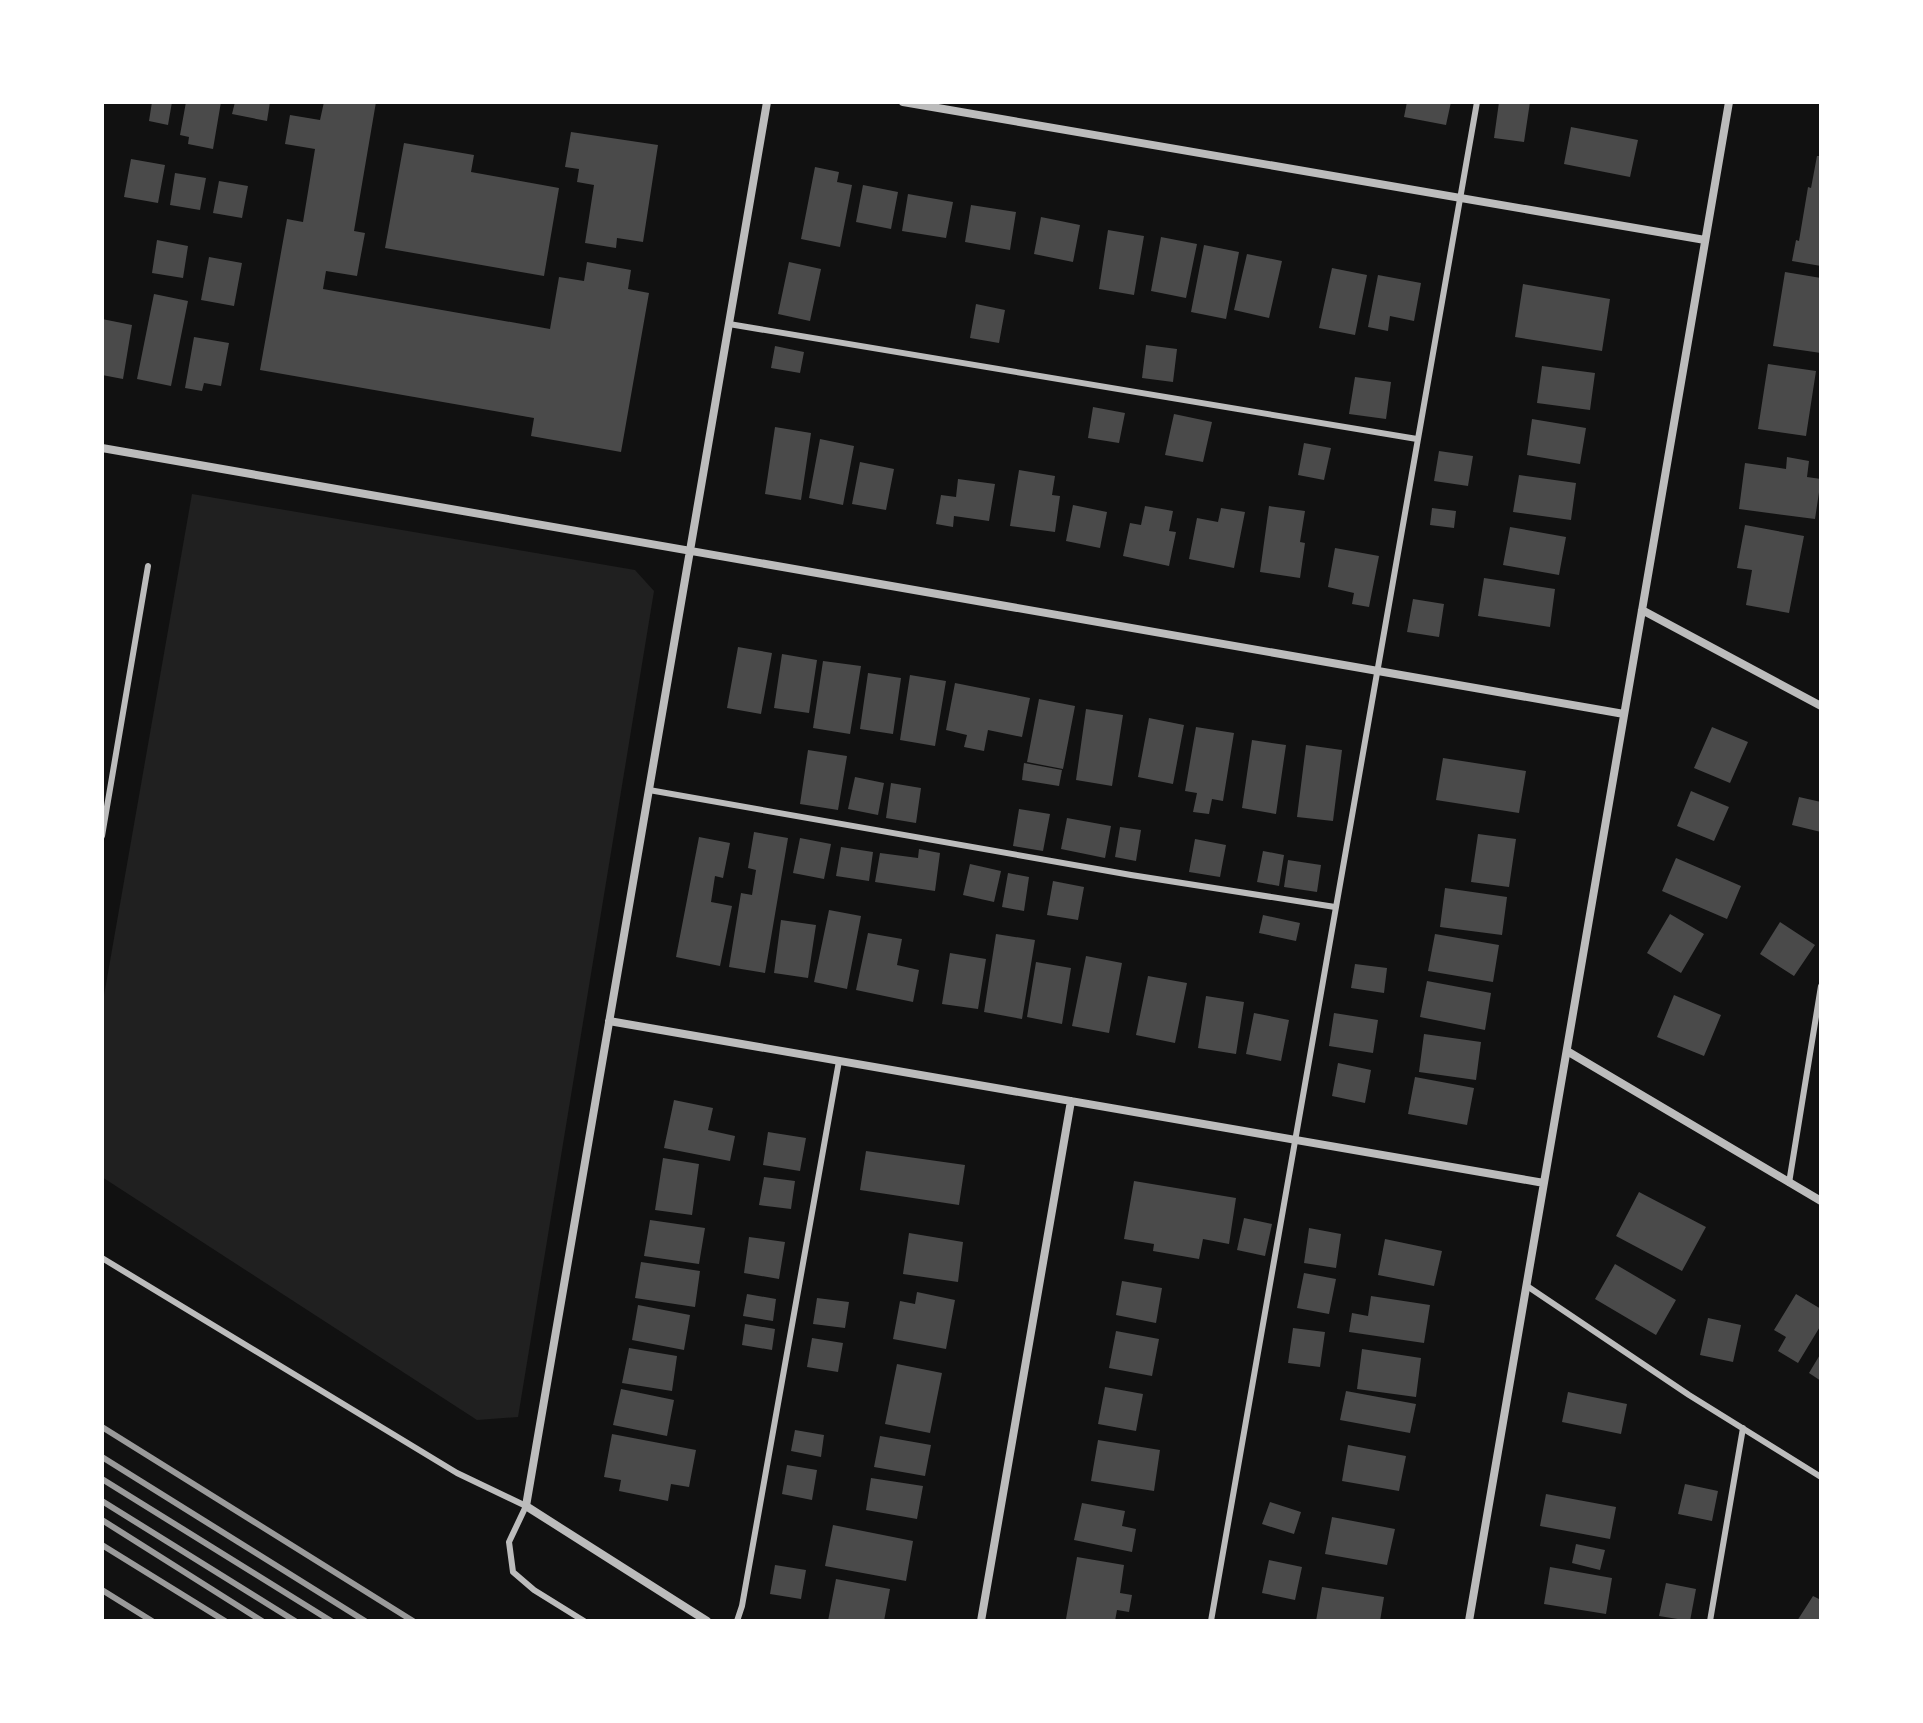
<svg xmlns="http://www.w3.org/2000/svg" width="1923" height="1723" viewBox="0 0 1923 1723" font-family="Ubuntu,sans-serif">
<rect width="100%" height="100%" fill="#111"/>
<path fill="#202020" d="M192 494 635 570 654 591 518 1417 477 1420 102 1177V1007Z"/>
<path fill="#4a4a4a" d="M152 102H172L168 125 149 121Z
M186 102H221L213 149 188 144 189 137 180 135Z
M235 102H270L267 121 232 114Z
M324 102H376L354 231 365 233 357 276 326 271 323 289 550 329 559 277 584 281 587 262 631 270 628 289 649 293 621 452 531 436 534 418 260 370 287 219 303 222 315 149 285 144 290 115 320 120Z
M1407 102H1451L1446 125 1404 117Z
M1499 102H1530L1524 142 1494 138Z
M1571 127 1638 140 1630 177 1564 164Z
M571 132 658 145 643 242 617 238 616 248 585 243 594 185 577 182 579 169 565 167Z
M404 143 474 155 471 172 559 188 544 276 385 248Z
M1817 156H1821V266L1792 261 1796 240 1799 241 1808 187 1811 188Z
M131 159 165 165 158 203 124 197Z
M815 167 839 172 837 182 852 185 840 247 801 239Z
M175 173 206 178 200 210 170 205Z
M219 181 248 186 242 218 213 213Z
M863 185 898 192 891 229 856 222Z
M908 194 953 202 946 238 902 231Z
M971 205 1016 212 1010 250 965 242Z
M1041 217 1080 225 1073 262 1034 254Z
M1108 230 1144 236 1134 295 1099 289Z
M1161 237 1197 244 1186 298 1151 291Z
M157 240 188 246 183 278 152 273Z
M1204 245 1239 252 1226 319 1191 312Z
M1247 254 1282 261 1269 318 1234 310Z
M209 257 242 263 234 306 201 300Z
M789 262 821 269 810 321 778 314Z
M1332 268 1367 275 1355 335 1319 328Z
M1785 272 1821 278V353L1773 346Z
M1378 275 1421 283 1414 321 1390 316 1388 331 1368 327Z
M1523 284 1610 299 1602 351 1515 337Z
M154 294 188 301 171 386 137 379Z
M976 304 1005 310 999 343 970 338Z
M102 319 132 325 123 379 102 375Z
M194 337 229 343 221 386 204 383 202 391 185 388Z
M1146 345 1177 349 1173 382 1142 378Z
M775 346 804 352 800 373 771 368Z
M1768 364 1816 371 1806 436 1758 429Z
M1542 366 1595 373 1590 410 1537 403Z
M1355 377 1391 382 1386 419 1349 414Z
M1093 407 1125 413 1119 443 1088 438Z
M1174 414 1212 422 1203 462 1165 455Z
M1532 419 1586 428 1580 464 1527 455Z
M775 427 811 433 801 500 765 494Z
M820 439 854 446 843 505 809 498Z
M1304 443 1331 448 1324 480 1298 475Z
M1439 451 1473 456 1468 486 1434 481Z
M1787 457 1809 461 1807 477 1821 479 1815 519 1739 509 1745 463 1786 469Z
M860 462 894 469 886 510 852 504Z
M1019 470 1055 476 1052 495 1060 496 1055 532 1010 526Z
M1519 475 1576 483 1571 520 1513 512Z
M958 479 995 484 989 521 954 516 953 527 936 524 941 495 956 497Z
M1073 505 1107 512 1100 548 1066 541Z
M1145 506 1173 511 1169 531 1176 532 1169 566 1123 556 1130 523 1141 525Z
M1269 506 1305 511 1300 542 1305 543 1300 578 1260 572Z
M1221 508 1245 512 1234 568 1189 559 1197 518 1218 522Z
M1432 508 1456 511 1454 528 1430 525Z
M1745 525 1804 536 1789 613 1746 605 1752 570 1737 568Z
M1510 527 1566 537 1559 575 1503 565Z
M1335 548 1379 556 1369 607 1352 604 1354 593 1328 587Z
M1484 578 1555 589 1550 627 1478 616Z
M1413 599 1444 604 1439 637 1407 632Z
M738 647 772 653 761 714 727 708Z
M782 654 817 660 809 713 774 708Z
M823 661 861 666 850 734 813 728Z
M868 673 901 678 893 734 860 729Z
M910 675 946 681 935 746 900 740Z
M955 683 1030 698 1022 737 988 730 984 751 964 747 967 735 946 730Z
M1039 699 1075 706 1063 769 1027 762Z
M1086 709 1123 715 1112 786 1076 780Z
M1149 718 1184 725 1173 784 1138 777Z
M1196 727 1234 733 1223 801 1212 799 1209 814 1193 812 1197 793 1185 791Z
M1712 727 1748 742 1730 783 1694 768Z
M1252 740 1286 745 1276 814 1242 808Z
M1306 745 1342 750 1333 821 1297 817Z
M808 750 847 756 838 810 800 804Z
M1443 758 1526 771 1519 813 1436 800Z
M1024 763 1062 770 1059 786 1022 780Z
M855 777 884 783 878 815 848 809Z
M891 783 921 788 916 823 886 818Z
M1691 791 1729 807 1714 841 1677 826Z
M1799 797 1821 802V832L1792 825Z
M1019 809 1050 814 1043 851 1013 846Z
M1067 818 1111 826 1105 858 1061 849Z
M1120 827 1141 830 1136 861 1115 857Z
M754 832 788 838 765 973 729 967 741 893 752 895 756 870 748 868Z
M1478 834 1516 839 1509 887 1471 882Z
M699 837 730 843 723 878 715 876 711 902 732 906 720 966 676 957Z
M800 838 831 844 824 879 793 873Z
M1195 839 1226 845 1220 877 1189 872Z
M841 847 873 852 869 881 836 876Z
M919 849 940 853 935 891 875 882 880 853 918 858Z
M1263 851 1284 855 1279 886 1257 882Z
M1676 858 1741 886 1727 919 1662 891Z
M1288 860 1321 865 1317 892 1284 887Z
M970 864 1001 871 994 902 963 895Z
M1008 873 1029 877 1024 911 1002 907Z
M1053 881 1084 887 1078 920 1047 915Z
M1445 888 1507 897 1502 935 1440 927Z
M829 910 861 916 847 989 814 982Z
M1670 914 1704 934 1681 973 1647 953Z
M1263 915 1300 923 1296 941 1259 933Z
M781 920 816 925 808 978 774 973Z
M1780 922 1815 945 1794 976 1760 954Z
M868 933 902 939 897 965 919 970 913 1002 856 990Z
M996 934 1035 940 1022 1019 984 1012Z
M1435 934 1499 945 1493 982 1428 971Z
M950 953 986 959 978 1009 942 1004Z
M1086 956 1122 963 1109 1033 1072 1026Z
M1036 962 1071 968 1062 1024 1027 1017Z
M1355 964 1387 968 1384 993 1351 988Z
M1148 976 1187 983 1175 1043 1136 1035Z
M1427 981 1491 993 1485 1030 1420 1017Z
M1674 995 1721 1015 1704 1056 1657 1037Z
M1206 996 1244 1002 1236 1054 1198 1048Z
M1254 1013 1289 1020 1281 1061 1246 1054Z
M1334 1013 1378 1020 1373 1053 1329 1046Z
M1424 1034 1481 1042 1476 1080 1419 1072Z
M1338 1063 1371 1070 1365 1103 1332 1096Z
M1415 1077 1474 1088 1467 1125 1408 1114Z
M674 1100 713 1108 708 1130 735 1136 730 1161 664 1148Z
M768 1132 806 1138 800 1171 763 1165Z
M866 1151 965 1165 959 1205 860 1190Z
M663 1158 699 1164 692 1215 655 1210Z
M764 1177 795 1181 791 1209 759 1205Z
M1134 1181 1236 1198 1229 1244 1203 1239 1199 1259 1153 1251 1154 1244 1124 1239Z
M1639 1192 1706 1227 1682 1271 1616 1236Z
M1244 1218 1272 1224 1265 1256 1237 1250Z
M650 1220 705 1228 699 1264 644 1256Z
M1309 1228 1341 1234 1336 1268 1304 1263Z
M909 1233 963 1242 958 1282 903 1274Z
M749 1237 785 1242 779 1279 744 1273Z
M1385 1239 1442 1251 1434 1286 1378 1275Z
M641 1262 700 1271 695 1307 635 1298Z
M1615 1264 1676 1300 1656 1335 1595 1299Z
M1304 1273 1336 1279 1329 1314 1297 1308Z
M1122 1281 1162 1288 1156 1323 1116 1315Z
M917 1292 955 1300 946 1349 893 1339 900 1301 915 1304Z
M747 1294 776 1299 773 1321 743 1316Z
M1796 1294 1821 1309V1325L1798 1363 1778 1351 1786 1337 1774 1330Z
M1371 1296 1430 1305 1424 1343 1349 1332 1352 1313 1368 1316Z
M817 1298 849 1302 845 1328 813 1324Z
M638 1305 690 1315 684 1350 632 1340Z
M1708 1318 1741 1325 1733 1362 1700 1355Z
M745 1324 775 1329 772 1350 742 1345Z
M1293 1328 1325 1332 1320 1367 1288 1363Z
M1116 1331 1159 1339 1152 1376 1109 1368Z
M812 1338 843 1343 838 1372 807 1367Z
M629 1348 677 1356 672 1391 622 1383Z
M1362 1349 1421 1358 1416 1397 1357 1389Z
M1821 1353V1381L1809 1373Z
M897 1364 942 1373 930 1433 885 1424Z
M1105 1387 1143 1394 1136 1431 1098 1424Z
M621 1389 674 1400 667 1436 613 1425Z
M1346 1391 1416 1404 1410 1433 1340 1420Z
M1568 1392 1627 1404 1621 1434 1562 1422Z
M795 1430 824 1435 821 1457 791 1451Z
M612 1434 696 1450 689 1487 671 1484 668 1501 619 1491 621 1480 604 1477Z
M880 1436 931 1445 925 1476 874 1467Z
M1098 1440 1160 1450 1154 1491 1091 1481Z
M1348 1445 1406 1456 1399 1491 1342 1481Z
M787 1465 817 1470 812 1500 782 1494Z
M871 1478 923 1486 917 1519 866 1510Z
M1685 1484 1718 1491 1712 1521 1678 1514Z
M1546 1494 1616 1507 1610 1539 1540 1526Z
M1270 1502 1301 1512 1294 1534 1262 1524Z
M1082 1503 1125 1511 1122 1526 1136 1529 1132 1552 1074 1540Z
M1332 1517 1395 1529 1387 1565 1325 1554Z
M833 1525 913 1541 906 1581 825 1566Z
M1576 1544 1605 1550 1600 1570 1572 1563Z
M1077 1557 1124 1565 1120 1593 1132 1595 1129 1612 1117 1610 1115 1621 1066 1619Z
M1269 1560 1302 1567 1295 1600 1262 1593Z
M775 1565 806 1570 801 1599 770 1594Z
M1550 1567 1612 1578 1606 1614 1544 1604Z
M836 1579 890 1589 884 1621H828Z
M1666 1583 1696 1589 1690 1621 1659 1616Z
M1322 1587 1384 1597 1380 1621H1316Z
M1813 1596 1821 1600V1621H1797Z"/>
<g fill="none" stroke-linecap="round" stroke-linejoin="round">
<path stroke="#bcbcbc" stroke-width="6" d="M729 324 1417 439
M649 790 1131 875 1335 907
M102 836 148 566
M1789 1183 1821 986
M102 1258 457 1473 526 1506 509 1542 513 1572 534 1590 584 1621
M1527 1286 1689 1395 1821 1477
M737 1621 742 1606 839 1061
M1211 1621 1477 102
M1710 1621 1743 1428"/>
<path stroke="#bcbcbc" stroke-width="8" d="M903 102 1705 240
M102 448 1624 714
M1642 610 1821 706
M609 1021 1544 1183
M1567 1051 1821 1201
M707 1621 526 1506 767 102
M981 1621 1071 1101
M1469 1621 1729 102"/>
<path stroke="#9a9a9a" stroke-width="6" d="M102 1427 413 1621
M102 1457 365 1621
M102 1479 331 1621
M102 1501 295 1621
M102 1520 262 1621
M102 1545 225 1621
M102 1590 152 1621"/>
</g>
<rect width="1923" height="1723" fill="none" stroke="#ffffff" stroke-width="208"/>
</svg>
